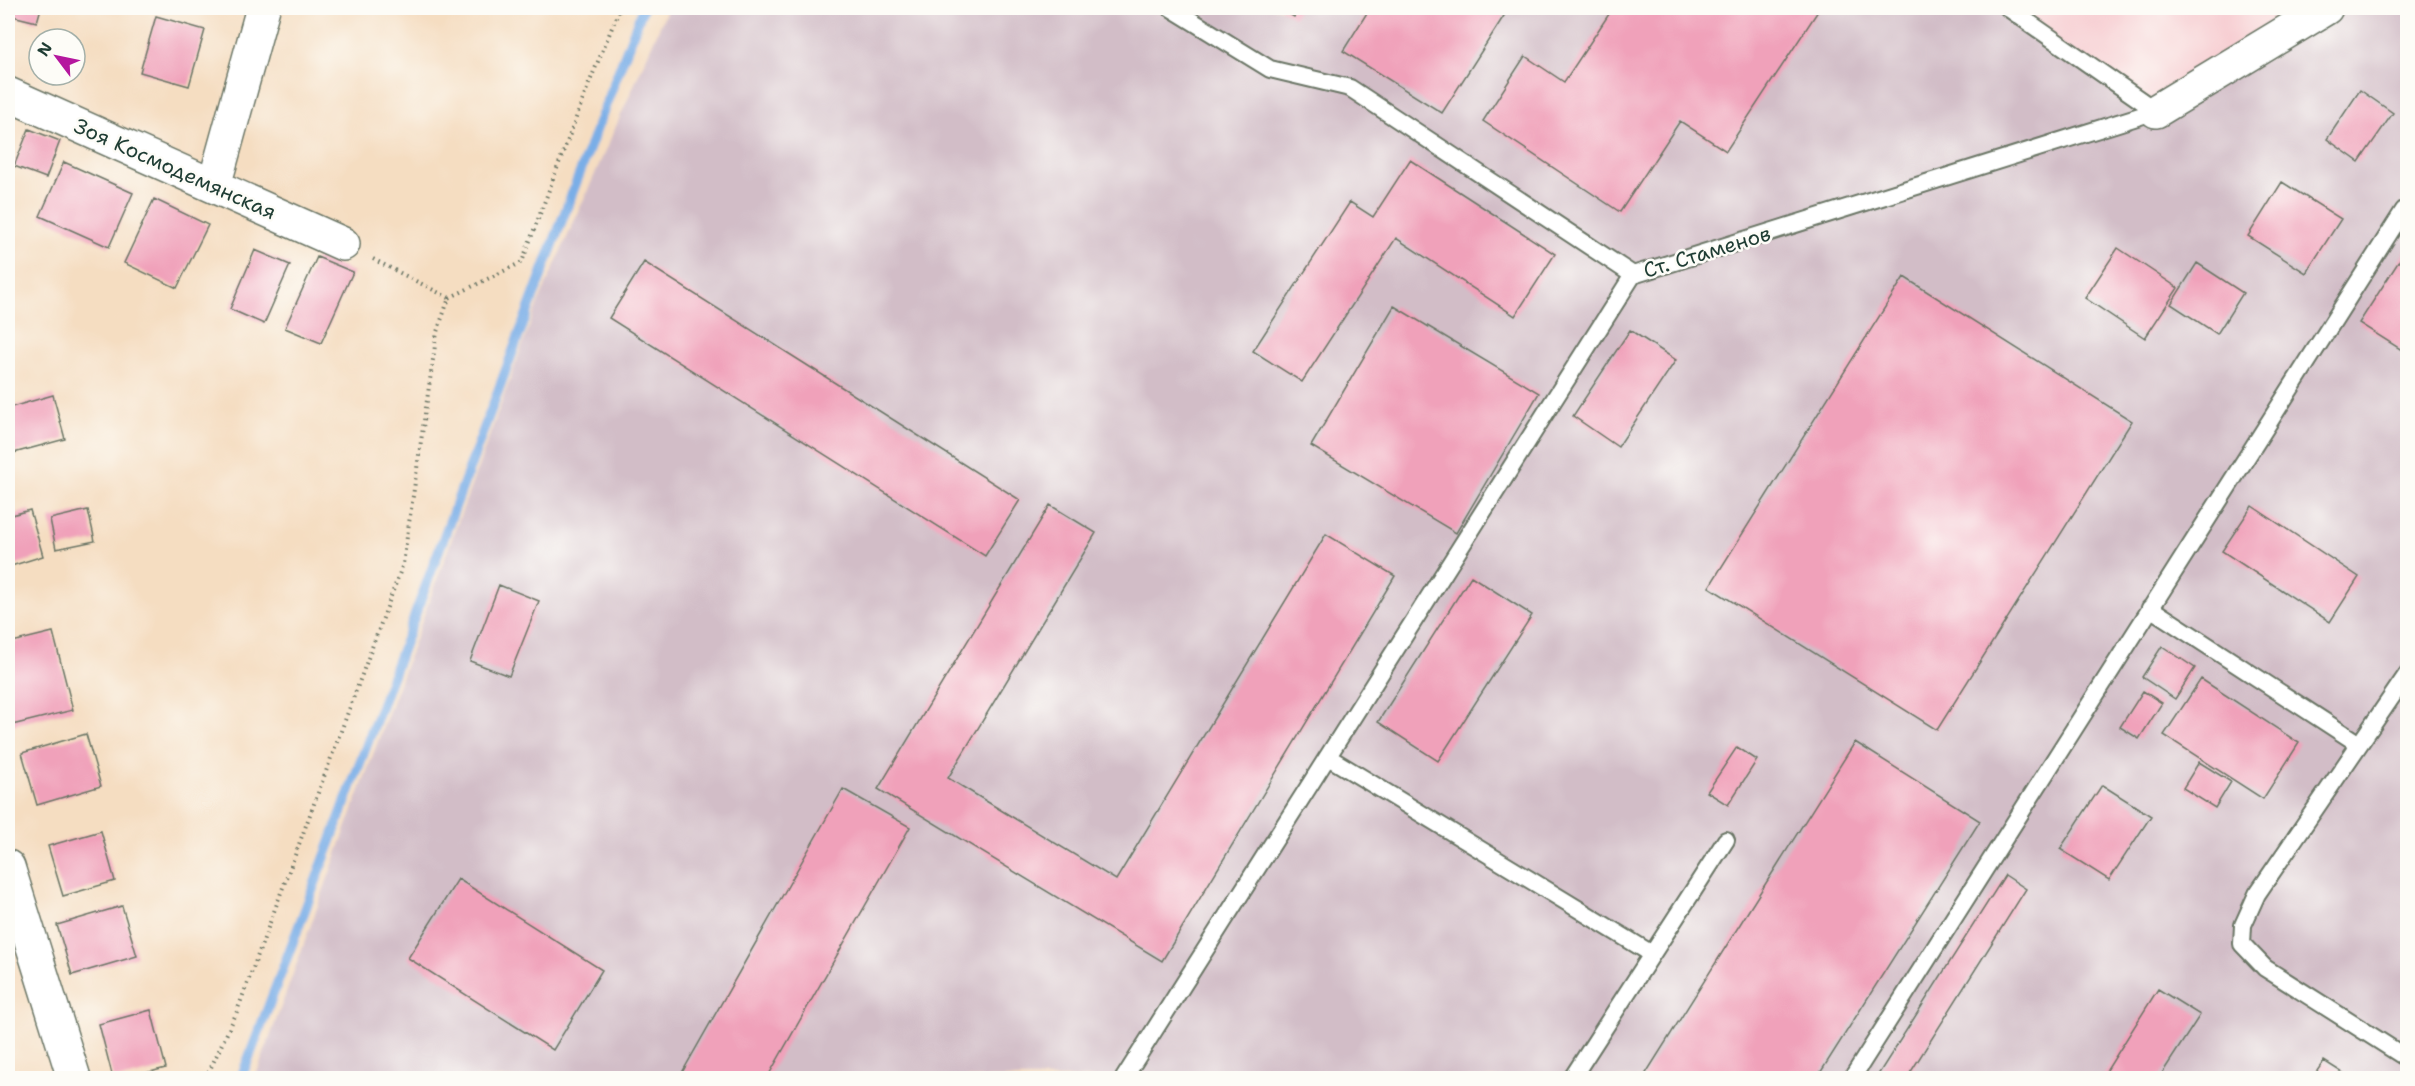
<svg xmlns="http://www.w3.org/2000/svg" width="2415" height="1086" viewBox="0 0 2415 1086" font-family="'Shantell Sans',sans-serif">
<rect width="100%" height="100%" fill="#fdfcf7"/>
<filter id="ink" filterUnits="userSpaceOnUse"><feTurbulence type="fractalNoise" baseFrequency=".0167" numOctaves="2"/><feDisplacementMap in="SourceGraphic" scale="12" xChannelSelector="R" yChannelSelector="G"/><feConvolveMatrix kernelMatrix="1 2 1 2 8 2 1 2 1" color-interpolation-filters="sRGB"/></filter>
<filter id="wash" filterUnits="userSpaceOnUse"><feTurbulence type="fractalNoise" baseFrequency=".008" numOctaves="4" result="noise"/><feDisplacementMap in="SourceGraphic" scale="24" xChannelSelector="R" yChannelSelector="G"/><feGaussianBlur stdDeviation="1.35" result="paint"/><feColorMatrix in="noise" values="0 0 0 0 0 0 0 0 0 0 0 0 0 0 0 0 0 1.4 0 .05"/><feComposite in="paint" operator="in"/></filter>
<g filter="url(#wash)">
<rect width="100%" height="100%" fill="#f5ddc1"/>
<path fill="#f7cfd3" d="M2008 8H2326L2156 111Z"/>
<path fill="#d2bdc7" d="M668 8H2008L2156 111 2326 8H2407V1078H255L536 308Z"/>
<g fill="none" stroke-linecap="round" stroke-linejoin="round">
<path stroke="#7aaee7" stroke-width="10" d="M241 1078C378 723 505 363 643 8"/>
</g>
<g id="blocks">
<path fill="#f0a1ba" d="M8 8H41L37 22 8 15Z
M1279 8H1299L1294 17Z
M1370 8H1509L1442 113 1343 51Z
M1613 8H1820L1726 151 1680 121 1620 212 1483 121 1525 56 1564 82Z
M156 16 205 30 189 86 140 72Z
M2360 90 2393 113 2359 162 2327 139Z
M29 129 60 141 46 178 14 166Z
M1410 160 1555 254 1515 316 1396 238 1302 382 1253 351 1350 202 1373 217Z
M64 162 133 193 109 247 40 216Z
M2282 182 2341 219 2306 273 2248 236Z
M154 199 208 225 177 288 124 263Z
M2408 247V354L2359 323Z
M2118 248 2178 288 2145 338 2085 298Z
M255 250 290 265 264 324 230 309Z
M317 257 353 272 321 343 285 328Z
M644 262 1020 500 985 556 609 318Z
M2197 263 2243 293 2217 334 2171 304Z
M1904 277 2132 421 1937 730 1709 587Z
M1394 306 1539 393 1456 533 1311 446Z
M1630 330 1676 360 1618 447 1573 416Z
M53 395 65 439 10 454 8 446V408Z
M1050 505 1096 533 948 778 1116 880 1326 534 1395 576 1162 961 878 789Z
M2252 506 2359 577 2330 622 2222 551Z
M30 510 43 556 8 567V516Z
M88 510 95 541 56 549 50 519Z
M1471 576 1532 615 1438 761 1378 722Z
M499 585 539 601 509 676 470 661Z
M53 632 73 710 8 726V643Z
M2162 646 2195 668 2175 699 2142 677Z
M2201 679 2299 743 2263 799 2164 735Z
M2143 691 2162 703 2139 739 2120 727Z
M86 734 101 786 37 805 22 753Z
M1855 742 1980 821 1817 1078H1643Z
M1737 747 1757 760 1728 805 1707 792Z
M2199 762 2231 782 2215 808 2183 788Z
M2102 785 2151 816 2109 880 2060 849Z
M843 789 910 827 767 1078H679Z
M101 831 115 881 63 896 48 846Z
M2005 875 2026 889 1907 1078H1876Z
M458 879 602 970 553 1050 408 958Z
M122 906 137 956 72 975 57 925Z
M2158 989 2200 1015 2159 1078H2102Z
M151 1010 166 1068 125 1078H113L99 1024Z
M2324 1061 2351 1078H2312Z"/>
</g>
</g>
<g filter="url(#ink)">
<use href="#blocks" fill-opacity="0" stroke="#6a7565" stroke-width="1.5"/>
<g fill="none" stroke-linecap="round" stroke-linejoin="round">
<g stroke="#6a7565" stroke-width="20">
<path id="lane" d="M1171 8 1270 69 1350 88 1633 275 2156 111
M2008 8 2156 111
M2150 608 2359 744
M2408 673 2257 894 2243 925 2242 944 2265 968 2408 1059
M1328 757 1652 954
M1124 1078 1633 275
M1572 1078 1726 840
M1852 1078 2404 210"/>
</g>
<g stroke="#6a7565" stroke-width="36">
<path id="street" d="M8 94 343 244
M2156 111 2326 8
M214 186 263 8
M8 867 74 1078"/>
</g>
<path stroke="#6a7565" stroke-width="4" stroke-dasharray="1.5 4.5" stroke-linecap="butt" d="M373 259 449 298
M206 1078 236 1014 403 564 437 332 449 298 522 262 588 86 620 8"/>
<use href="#lane" stroke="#fff" stroke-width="16"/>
<use href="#street" stroke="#fff" stroke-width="33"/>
</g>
</g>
<g text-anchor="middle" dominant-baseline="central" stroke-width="5" stroke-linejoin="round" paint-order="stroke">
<g font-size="21" fill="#1f3d34" stroke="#fdfcf7">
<text transform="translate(175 169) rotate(24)">Зоя Космодемянская</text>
<text transform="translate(1707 252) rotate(-17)">Ст. Стаменов</text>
</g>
</g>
<rect width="2415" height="1086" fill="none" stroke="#fdfcf7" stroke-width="30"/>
<g transform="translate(57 57) rotate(302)"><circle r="28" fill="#fdfcf7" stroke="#a4b0a9" stroke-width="1.5"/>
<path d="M0-4.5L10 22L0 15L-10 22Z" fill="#b5179e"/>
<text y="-9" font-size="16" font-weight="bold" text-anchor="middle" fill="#1f3d34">N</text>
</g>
</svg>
